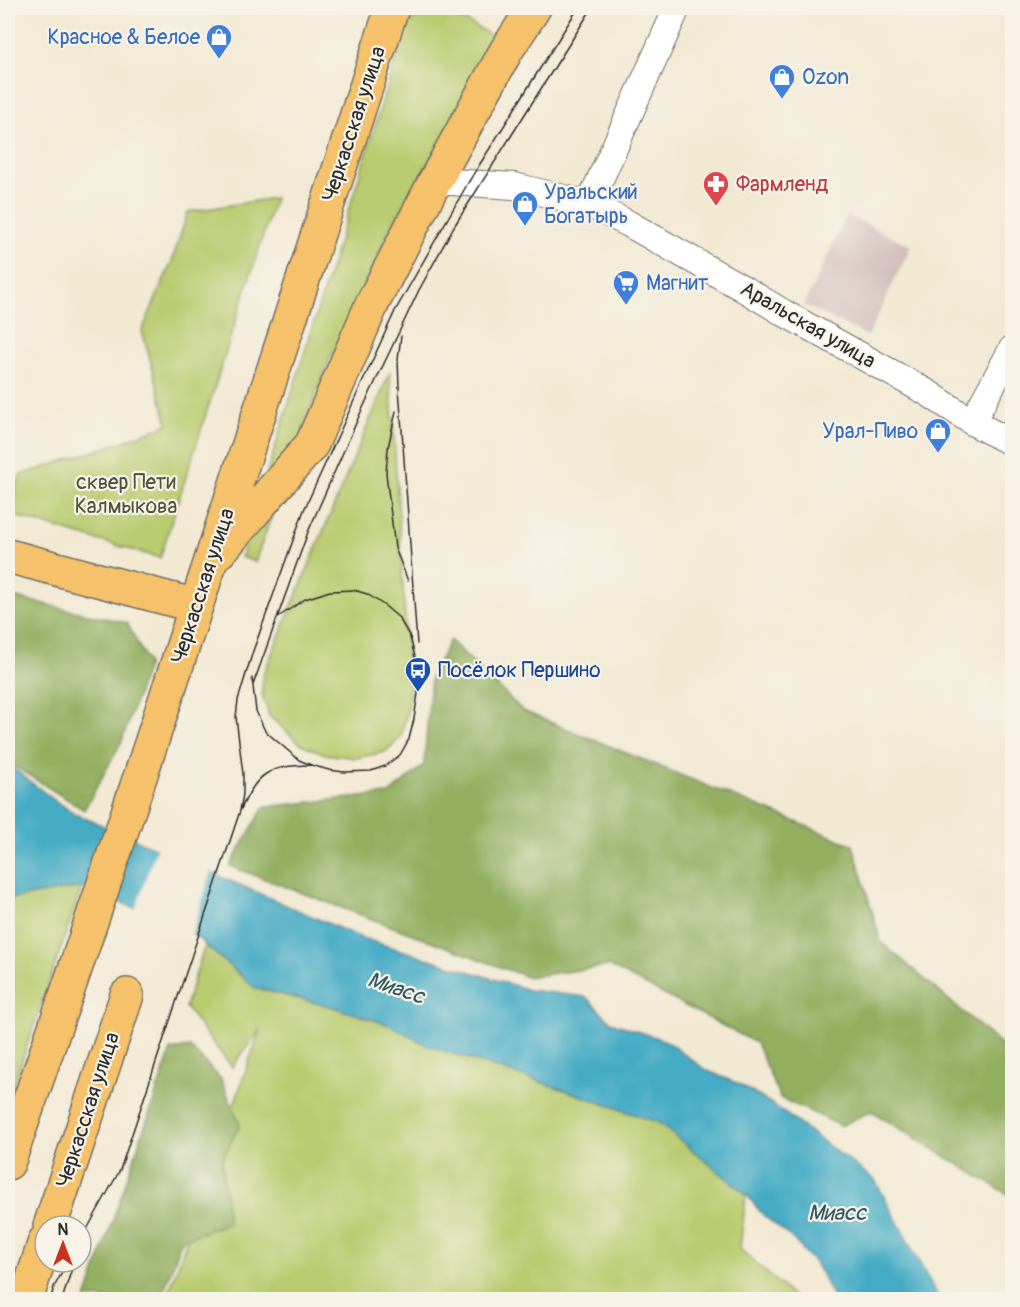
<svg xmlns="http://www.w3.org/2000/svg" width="1020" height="1307" viewBox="0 0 1020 1307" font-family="Pangolin,sans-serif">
<rect width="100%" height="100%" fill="#f7f3e8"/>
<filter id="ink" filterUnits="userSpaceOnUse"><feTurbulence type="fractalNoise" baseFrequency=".0167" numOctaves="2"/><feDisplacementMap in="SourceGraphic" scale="12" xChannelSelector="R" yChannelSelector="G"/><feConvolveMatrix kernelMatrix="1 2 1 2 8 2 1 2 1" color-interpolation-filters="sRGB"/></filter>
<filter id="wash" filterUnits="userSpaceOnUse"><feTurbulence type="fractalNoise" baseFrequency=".008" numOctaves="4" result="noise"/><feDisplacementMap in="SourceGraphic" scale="24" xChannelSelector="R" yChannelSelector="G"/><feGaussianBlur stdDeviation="1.35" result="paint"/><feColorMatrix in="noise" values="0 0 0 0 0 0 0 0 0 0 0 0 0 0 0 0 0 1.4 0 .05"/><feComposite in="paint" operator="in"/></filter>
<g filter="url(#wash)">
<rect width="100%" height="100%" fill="#f2e9d3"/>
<path fill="#d1bfbd" d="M847 215 911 246 868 336 804 305Z"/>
<path fill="#b8cb6e" stroke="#727b4c" stroke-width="1.5" d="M431 9 450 12 498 39 385 239 324 373 255 562 241 557 398 51 408 23Z
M275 198 160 558 8 514 20 475 122 442 168 424 142 331 172 261 188 212Z
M390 372 410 700 401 737 385 752 356 758 325 754 301 744 269 716 262 694 263 675Z
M82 887 8 1101V899Z
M205 945 255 988 333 1007 390 1025 427 1045 484 1064 565 1090 659 1123 746 1194 740 1249 796 1299 166 1300 260 1030 232 1067 185 1007Z"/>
<path fill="#92af61" stroke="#5e6d46" stroke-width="1.5" d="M8 596 127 623 148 663 122 741 84 810 8 762Z
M450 640 523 711 853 845 881 942 1012 1054V1197L871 1111 841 1126 780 1098 756 1043 609 966 527 977 230 866 264 807 389 794 424 765 431 676Z
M190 1047 221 1079 240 1125 222 1160 228 1223 182 1240 161 1299H86L171 1050Z"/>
<path fill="#45abc5" stroke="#386b78" stroke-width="1.5" d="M8 764 54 800 76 814 362 938 529 990 586 997 611 1022 666 1041 706 1070 736 1083 772 1104 875 1180 939 1299H834L817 1266 791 1237 764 1216 746 1194 659 1123 565 1090 484 1064 427 1045 390 1025 333 1007 255 988 186 928 82 887 8 899Z"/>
<path fill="#f2e9d3" d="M157 846 212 870 191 936 184 931 135 911Z"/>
</g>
<g filter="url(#ink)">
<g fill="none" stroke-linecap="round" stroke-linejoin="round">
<g stroke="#716e66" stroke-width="28">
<path id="minor" d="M435 181 514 186 589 204 629 224 744 289 784 313 928 393 972 422 1012 443
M589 204 677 8
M972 422 1012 349"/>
</g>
<g stroke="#716e66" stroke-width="36">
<path id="major" d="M220 551 312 444 372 304 435 181 506 51 534 8
M8 556 196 606
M8 1163 73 975 141 774 392 8
M50 1226 127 995
M26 1300 45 1241"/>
</g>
<use href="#minor" stroke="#fff" stroke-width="26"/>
<use href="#major" stroke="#f5c16b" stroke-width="33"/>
<path stroke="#2b2b2b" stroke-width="1.5" d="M401 336 398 359 399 388 417 644
M396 411 388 448 386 473 395 548 408 581
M252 678 256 711 265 731 299 760 311 765 329 770 344 772 371 771 385 766 400 755 409 739 414 719 418 693V669L410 637 399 618 385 606 367 594 354 590 330 591 305 599 278 617
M253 685 308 532 360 414 419 290 453 228 592 8
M240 811 243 794V774L236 717 238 700 253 651 304 510 395 311 468 183 578 8
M81 1240 120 1170 240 811C258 772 268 766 311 765
M50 1300 54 1287 68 1262
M62 1300 73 1265"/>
</g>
</g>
<defs>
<g id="shop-pin" transform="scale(1.35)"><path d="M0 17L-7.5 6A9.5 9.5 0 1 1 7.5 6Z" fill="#3f7fe0" stroke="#f7f3e8"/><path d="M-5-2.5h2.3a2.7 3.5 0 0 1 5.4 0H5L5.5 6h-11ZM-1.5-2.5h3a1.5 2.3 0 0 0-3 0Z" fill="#fff"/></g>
<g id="pharmacy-pin" transform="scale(1.35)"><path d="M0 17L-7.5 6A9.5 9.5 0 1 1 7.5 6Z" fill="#e0444e" stroke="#f7f3e8"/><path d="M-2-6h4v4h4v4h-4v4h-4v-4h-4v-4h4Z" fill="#fff"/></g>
<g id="supermarket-pin" transform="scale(1.35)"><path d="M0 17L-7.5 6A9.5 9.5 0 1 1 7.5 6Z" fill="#3f7fe0" stroke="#f7f3e8"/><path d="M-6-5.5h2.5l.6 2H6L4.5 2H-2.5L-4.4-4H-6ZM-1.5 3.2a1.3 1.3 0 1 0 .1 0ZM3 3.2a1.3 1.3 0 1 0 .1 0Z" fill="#fff"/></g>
<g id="bus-pin" transform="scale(1.35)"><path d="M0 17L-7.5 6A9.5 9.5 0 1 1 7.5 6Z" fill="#1a4fb4" stroke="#f7f3e8"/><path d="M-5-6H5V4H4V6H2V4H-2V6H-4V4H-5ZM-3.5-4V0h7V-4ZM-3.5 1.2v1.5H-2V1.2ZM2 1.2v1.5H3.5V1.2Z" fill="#fff"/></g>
</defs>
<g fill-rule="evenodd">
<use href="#shop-pin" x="219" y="37"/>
<use href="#shop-pin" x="782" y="77"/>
<use href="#pharmacy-pin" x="716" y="184"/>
<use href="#shop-pin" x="525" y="204"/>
<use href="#supermarket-pin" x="626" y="283"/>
<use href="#shop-pin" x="938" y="431"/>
<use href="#bus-pin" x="418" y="670"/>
</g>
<g text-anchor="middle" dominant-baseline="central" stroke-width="4.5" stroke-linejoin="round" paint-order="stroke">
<g font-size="21" fill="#366cbe" stroke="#f7f3e8" text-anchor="start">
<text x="200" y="37" text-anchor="end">Красное &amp; Белое</text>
<text x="802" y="77">Ozon</text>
<text x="544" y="192">Уральский<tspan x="544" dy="24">Богатырь</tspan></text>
<text x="646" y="283">Магнит</text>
<text x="918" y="431" text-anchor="end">Урал-Пиво</text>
</g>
<g font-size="21" fill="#2b2b2b" stroke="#f7f3e8">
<text transform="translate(354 124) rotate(-72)">Черкасская улица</text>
<text transform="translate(808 325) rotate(30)">Аральская улица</text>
<text transform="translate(203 586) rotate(-72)">Черкасская улица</text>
<text transform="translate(88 1110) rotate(-72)">Черкасская улица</text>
</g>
<g font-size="21" fill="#be3a42" stroke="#f7f3e8" text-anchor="start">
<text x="736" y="184">Фармленд</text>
</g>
<g font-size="21" fill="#4e533c" stroke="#f7f3e8">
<text x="126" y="482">сквер Пети<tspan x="126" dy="24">Калмыкова</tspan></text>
</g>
<g font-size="21" fill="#164399" stroke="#f7f3e8" text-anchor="start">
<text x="438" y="670">Посёлок Першино</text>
</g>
<g font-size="22" font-style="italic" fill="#345861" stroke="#f7f3e8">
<text transform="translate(396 988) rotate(19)">Миасс</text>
<text x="837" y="1213">Миасс</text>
</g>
</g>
<rect width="1020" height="1307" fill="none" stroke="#f7f3e8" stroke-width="30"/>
<g transform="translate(63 1244)"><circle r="28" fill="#f7f3e8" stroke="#a5a39c" stroke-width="1.5"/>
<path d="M0-4.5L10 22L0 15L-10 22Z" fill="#c8321e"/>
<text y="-9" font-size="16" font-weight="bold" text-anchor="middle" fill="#2b2b2b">N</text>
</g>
</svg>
